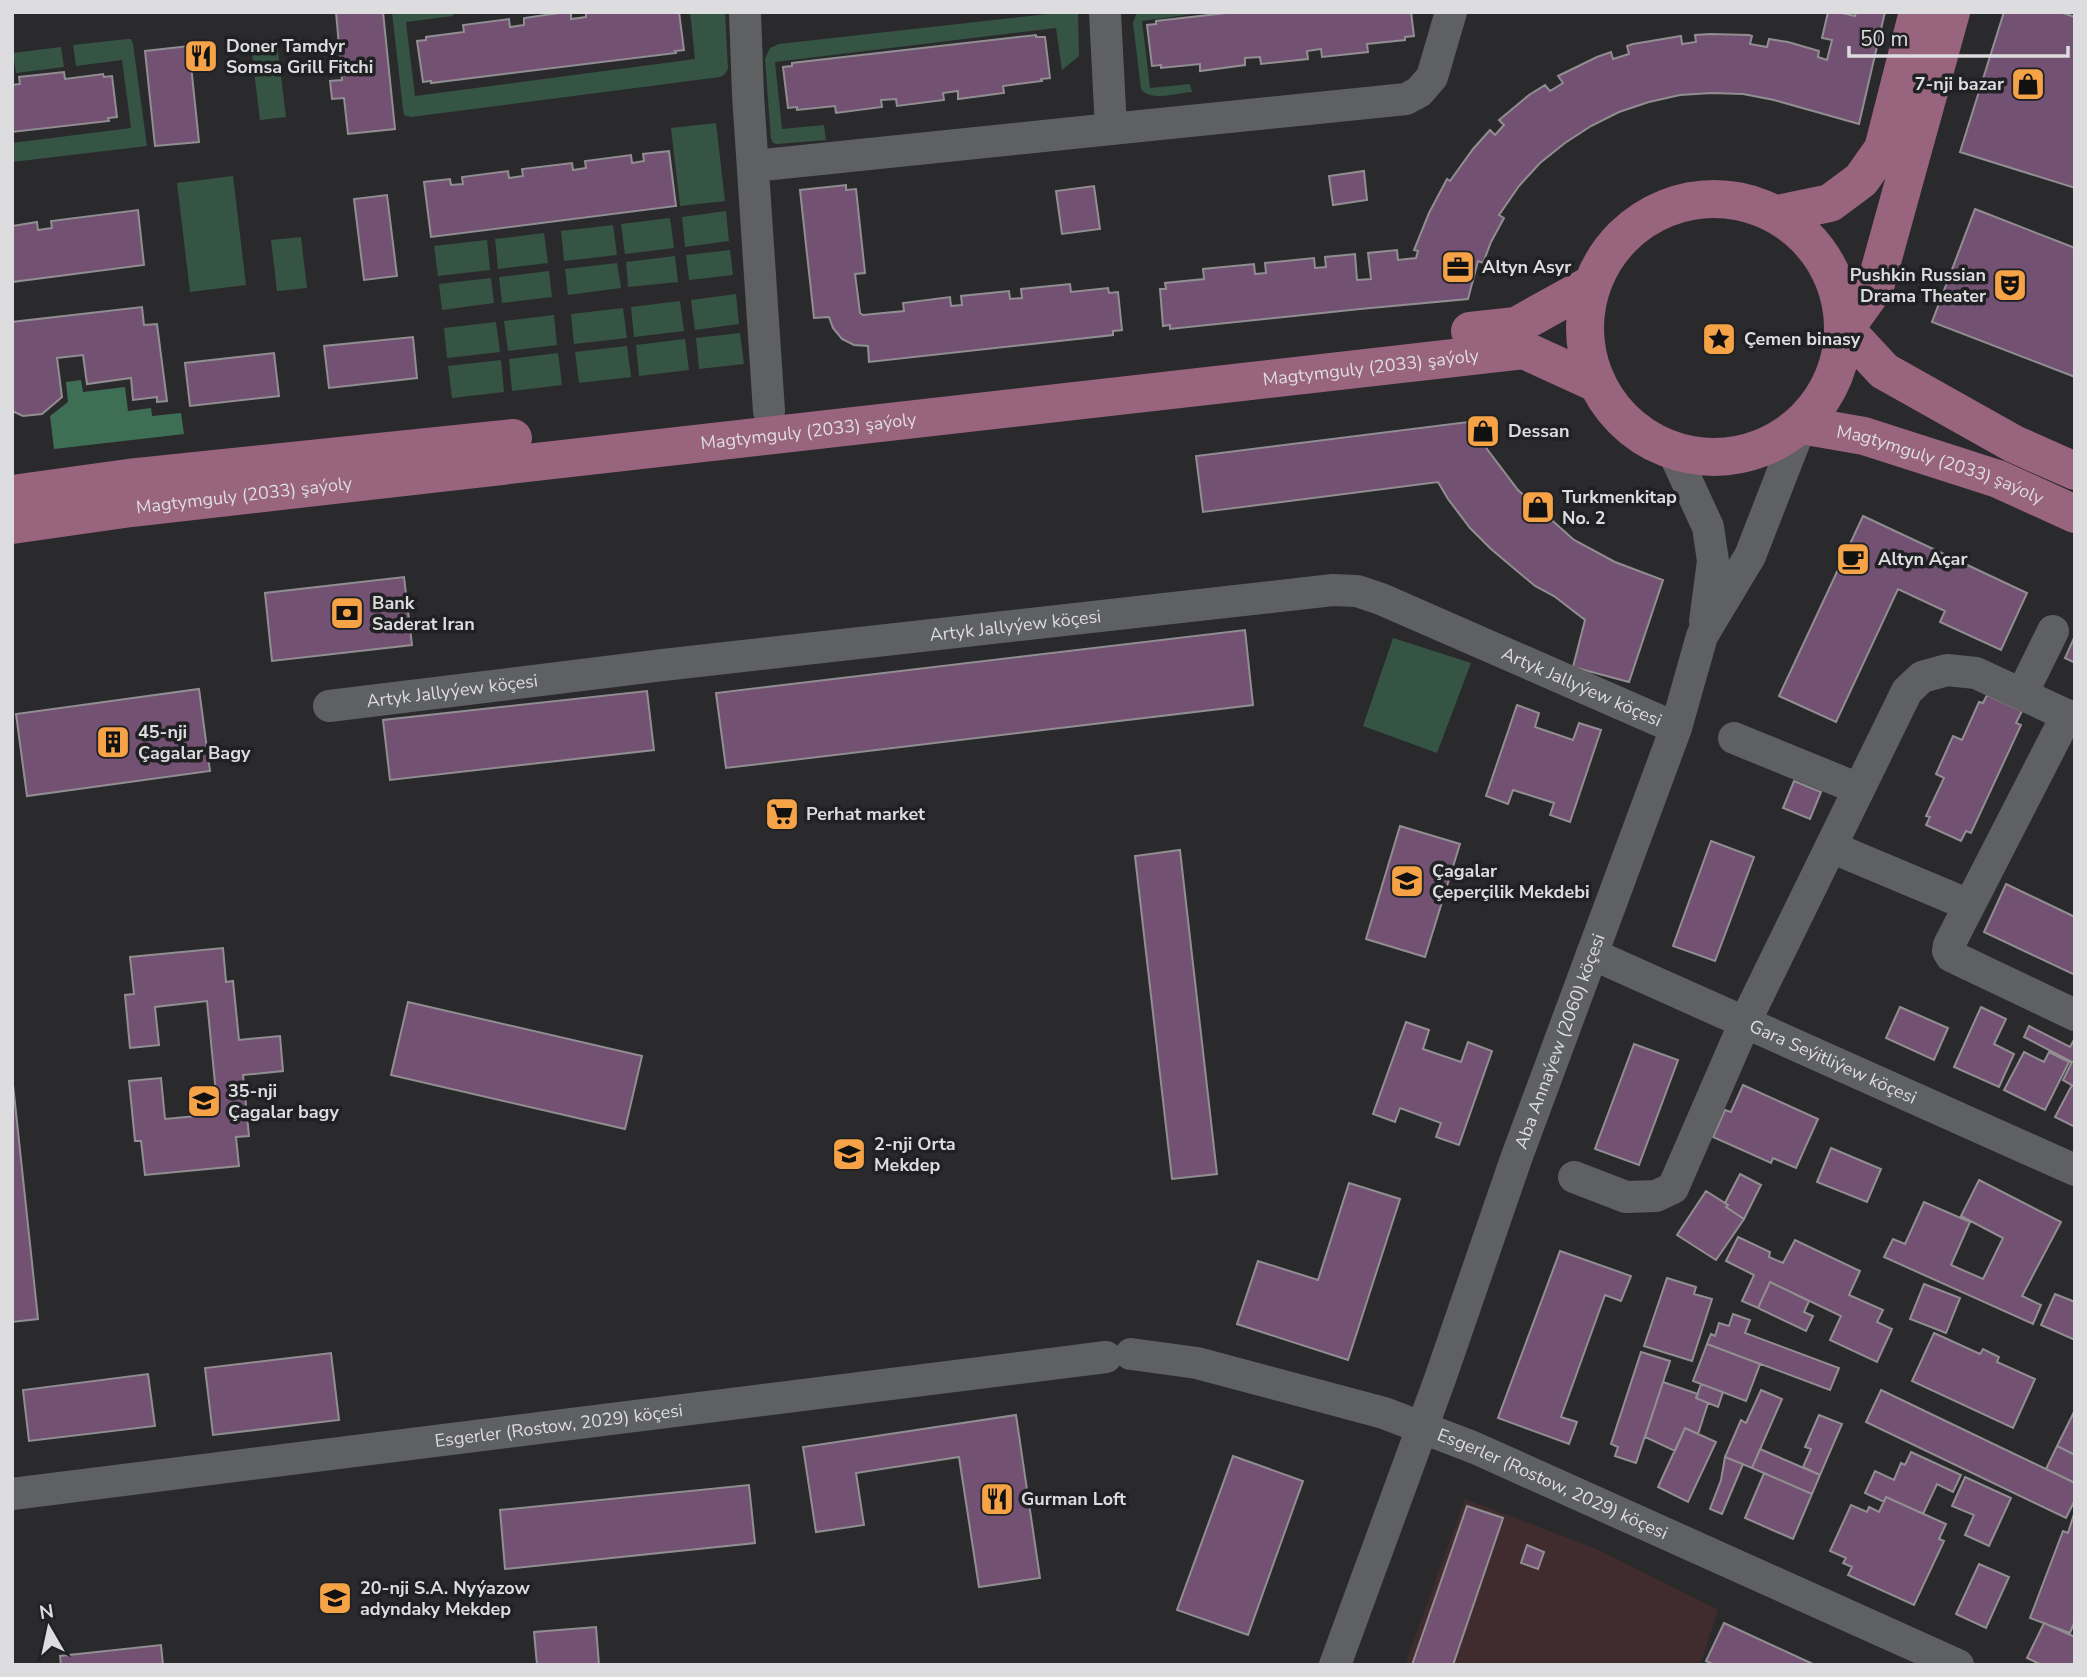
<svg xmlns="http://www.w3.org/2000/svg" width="2087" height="1677" viewBox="0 0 2087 1677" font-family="'Nunito Sans',sans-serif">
<rect width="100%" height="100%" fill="#2a2a2d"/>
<path fill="#402c2e" d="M1465 1499 1594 1548 1718 1610 1700 1665H1405Z"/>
<path fill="#355443" d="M392 12H453V16L406 22 415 96 695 59 690 12H725L728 69 725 74 720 77 411 117 404 115 403 109Z
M1066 12 1078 13 1079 56 1062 70 1056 28 775 62 782 129 824 125 826 140 777 144 773 143 771 139 765 59 770 48 779 44Z
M1137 12H1208L1142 21 1150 88 1190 84 1192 92C1177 93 1150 102 1141 89L1133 23Z
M127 39H131L133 44 147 146 12 162V143L131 128 122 60 76 66 73 45Z
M277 43 286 117 260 120 251 46Z
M61 47 64 67 16 73 13 53Z
M716 123 725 201 680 206 671 128Z
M233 176 246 285 190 292 177 183Z
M726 211 729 241 685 247 682 217Z
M670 218 674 248 625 254 621 224Z
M613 225 617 255 564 261 561 231Z
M544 233 548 263 498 269 495 239Z
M301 237 307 288 277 291 271 240Z
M487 240 490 270 438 276 434 246Z
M730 250 733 275 689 280 686 255Z
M675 256 678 282 628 287 626 262Z
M617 263 621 288 568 295 565 269Z
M549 271 552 297 502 303 499 277Z
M491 278 494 303 442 310 439 284Z
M736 294 739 324 695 330 691 300Z
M680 301 684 331 634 337 631 307Z
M623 308 627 338 574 344 571 314Z
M554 315 557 345 508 351 504 321Z
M496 322 500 352 447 358 444 328Z
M740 333 744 364 699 369 696 338Z
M685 339 689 370 639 376 636 345Z
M627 346 631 377 579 383 575 352Z
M558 353 562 385 512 391 509 359Z
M501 360 504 392 452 398 448 366Z
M1393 638 1471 663 1437 753 1363 726Z"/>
<path fill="#3e6f55" d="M81 380 83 392 125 387 128 411 151 408 152 416 181 413 184 434 54 449 50 416 68 402 66 382Z"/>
<path fill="#735173" stroke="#918e91" stroke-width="2" d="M336 12H383L395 129 348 134 344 98 332 99 330 81 342 80Z
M566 12H571V19L586 17V12H679L684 50 675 51 676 53 431 83V81L423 82 417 41 426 40V37L464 32 463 25 509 19 510 27 524 25V18Z
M1235 12H1411L1414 36 1405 37V40L1367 44 1368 52 1322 57 1321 49 1307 51 1308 59 1261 64 1260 57 1245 58V65L1200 71V64L1161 68V65L1152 66 1147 25 1156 24V21Z
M1828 12H1838L1855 16 1856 12H1885L1859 124 1774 100 1743 94 1711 93 1680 95 1649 102 1619 112 1591 126 1565 143 1540 163 1519 186 1499 215 1504 218 1491 242 1483 263 1478 261 1468 299 1360 309 1170 329V325L1163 326 1160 289H1166L1165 283 1204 279 1203 269 1254 264 1255 274 1266 273 1265 263 1314 258 1315 268 1326 267 1325 257 1355 254 1357 280 1371 279 1368 253 1397 250 1398 260 1416 258 1418 251 1414 250 1429 213 1447 179 1450 181 1473 149 1490 130 1495 135 1504 125 1499 120 1529 95 1545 85 1550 91 1563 83 1558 76 1597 57 1611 52 1613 59 1629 54 1627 46 1633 44 1681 36 1682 44 1696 42 1695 35 1710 34 1749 35 1752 36 1750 44 1767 47 1769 39 1788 42 1819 51 1818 57 1827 60 1832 40 1822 38Z
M2004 12H2060L2075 17V188L1960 152Z
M1036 35V37H1045L1050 78 1041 79 1042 81 1003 86 1004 93 958 99V91L943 93 944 100 897 106 896 99 881 100 882 107 836 113 835 106 797 110V107L788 108 783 67 792 66V63Z
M189 46 199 142 155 146 145 51Z
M64 72 65 79 103 74 104 77 112 76 117 117 108 118 109 121 12 132V85L20 84 19 77Z
M669 151 676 206 431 237 424 182 450 179 451 185 463 184 462 177 508 171 509 178 523 176 522 169 572 163 573 170 586 168 585 161 631 155 632 163 644 161 643 154Z
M1364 171 1367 200 1333 205 1329 176Z
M846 185V190L856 189 865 273 855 274 860 313 863 315 904 311 903 303 950 297 951 306 962 305 961 296 1009 291 1010 299 1022 298 1021 289 1070 284 1071 292 1108 288 1109 293 1118 292 1122 330 1113 331V335L869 362 868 346 854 345 842 339 833 328 829 317 814 318 800 190Z
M1094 186 1100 229 1062 234 1056 191Z
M387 195 397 276 364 280 354 199Z
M1975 209 2075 248V377L1932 322Z
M138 210 144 265 12 282V226L37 222 38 230 52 228 51 221Z
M142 307 144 325 157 324 167 401 157 402V397L133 400 131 378 87 384 83 355 57 358 62 397 42 414 23 416 12 411V322Z
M413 337 417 378 329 388 324 346Z
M274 353 279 396 190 406 185 363Z
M1476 421 1487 449 1518 490 1574 540 1615 562 1663 580 1629 682 1573 667 1585 620 1554 596 1535 586 1491 549 1470 528 1448 499 1438 482 1203 512 1196 456Z
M1863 516 2027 593 2001 650 1940 622 1945 611 1898 589 1836 722 1779 696Z
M404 577 412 645 272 661 265 593Z
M1245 630 1253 705 726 768 716 693Z
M2075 636V663L2065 658Z
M199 689 210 771 27 796 16 714Z
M647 691 654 750 390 780 383 720Z
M1987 695 2022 711 2016 723 2021 725 1971 833 1966 831 1961 841 1926 825 1930 817 1926 816 1944 778 1936 774 1953 736 1962 740 1979 702 1983 703Z
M1517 705 1539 713 1535 727 1573 740 1579 723 1601 730 1570 822 1550 815 1554 803 1513 790 1508 804 1486 796Z
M1794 781 1821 792 1810 819 1783 808Z
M1400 826 1460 844 1425 957 1366 939Z
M1711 841 1754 857 1715 961 1673 946Z
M1180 850 1217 1174 1172 1179 1135 856Z
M2006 884 2075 917V975L1984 932Z
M223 948 226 982 233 981 239 1040 280 1036 283 1071 243 1075 249 1136 236 1137 239 1166 145 1175 141 1141H135L129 1081 161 1078 165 1119 218 1114 207 1001 155 1007 159 1045 130 1048 125 995 134 994 130 957Z
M408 1002 642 1056 625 1129 391 1075Z
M1900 1007 1948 1028 1934 1060 1886 1038Z
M1981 1007 2006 1019 1994 1044 2014 1054 1999 1087 1954 1067Z
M1406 1022 1429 1030 1423 1049 1461 1062 1468 1042 1492 1051 1459 1145 1436 1137 1441 1123 1400 1108 1395 1122 1373 1114Z
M2029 1026 2070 1047 2075 1038V1087L2063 1080 2072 1062 2024 1037Z
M1634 1044 1678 1060 1639 1165 1595 1149Z
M2024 1052 2044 1062 2049 1052 2069 1062 2045 1110 2004 1090Z
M12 1075 38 1319 12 1322Z
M1743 1085 1818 1119 1796 1168 1773 1158 1771 1163 1713 1137 1725 1110 1731 1112Z
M2072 1085 2075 1087V1127L2055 1117Z
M1831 1148 1881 1169 1867 1202 1817 1182Z
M1740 1174 1761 1185 1744 1219 1726 1207 1728 1205 1725 1203Z
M1979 1180 2061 1222 2022 1296 2041 1305 2033 1324 1884 1257 1893 1239 1905 1244 1924 1202 1970 1222 1951 1265 1983 1279 2003 1238 1961 1216Z
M1349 1183 1400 1199 1348 1360 1237 1324 1258 1261 1318 1280Z
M1706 1191 1728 1205 1726 1207 1744 1219 1716 1260 1677 1235Z
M1738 1237 1770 1252 1769 1257 1783 1263 1795 1240 1860 1271 1849 1295 1883 1310 1877 1322 1892 1329 1877 1362 1830 1340 1841 1316 1770 1282 1758 1308 1742 1301 1754 1275 1726 1261Z
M1560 1251 1631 1276 1621 1301 1605 1295 1561 1417 1577 1422 1569 1444 1498 1418Z
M1667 1278 1696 1287 1694 1294 1712 1299 1692 1361 1644 1346Z
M1770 1282 1809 1301 1804 1312 1813 1316 1806 1331 1758 1308Z
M1924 1284 1960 1298 1946 1333 1910 1319Z
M2055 1294 2075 1302V1340L2041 1325Z
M1733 1314 1750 1320 1745 1333 1839 1368 1830 1390 1707 1344 1711 1334 1715 1336 1719 1323 1729 1326Z
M1934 1333 1980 1354 1983 1349 1999 1357 1997 1362 2035 1379 2013 1428 1912 1381Z
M1707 1344 1760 1364 1746 1401 1693 1381Z
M1641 1352 1670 1361 1636 1463 1615 1456 1618 1447 1611 1444Z
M331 1353 339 1420 213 1435 205 1368Z
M148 1374 155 1426 29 1441 23 1390Z
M1663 1382 1698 1394 1696 1398 1708 1403 1698 1434 1685 1428 1675 1451 1645 1437Z
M1701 1384 1723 1392 1718 1407 1696 1398Z
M1761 1390 1782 1399 1752 1468 1725 1457 1741 1420 1746 1423Z
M1881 1390 2075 1483V1500L2066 1518 1866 1422Z
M2075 1410V1455L2057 1446Z
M1016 1415 1040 1578 979 1587 959 1457 856 1473 864 1525 816 1532 803 1447Z
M1819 1415 1842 1424 1820 1475 1803 1467 1811 1449 1805 1447Z
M1685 1428 1716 1442 1688 1502 1658 1487Z
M2057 1446 2075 1455V1483L2046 1469Z
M1760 1449 1820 1475 1812 1494 1752 1468Z
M1911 1452 1961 1475 1953 1492 1937 1484 1923 1514 1886 1497 1884 1502 1865 1493 1875 1471 1894 1480 1901 1463 1905 1465Z
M1233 1456 1303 1481 1248 1635 1177 1610Z
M1725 1457 1743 1464 1722 1514 1710 1509 1721 1480Z
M1764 1473 1812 1494 1793 1539 1745 1518Z
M1965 1477 2011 1498 1989 1546 1965 1535 1974 1515 1952 1506Z
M749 1485 755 1543 505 1569 500 1510Z
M1886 1497 1946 1524 1939 1539 1944 1541 1914 1605 1848 1575 1852 1567 1843 1563 1846 1558 1830 1551 1851 1505 1867 1512 1869 1507 1879 1512Z
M1467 1506 1503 1518 1453 1665H1412Z
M2074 1514 2075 1621 2070 1633 2030 1618 2063 1531 2068 1533Z
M1527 1545 1544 1552 1538 1569 1521 1563Z
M1979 1564 2009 1577 1986 1628 1956 1614Z
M1724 1623 1815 1665H1715L1706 1661Z
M2044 1623 2075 1637V1665H2042L2027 1658Z
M596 1627 599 1665H537L534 1632Z
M161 1645 163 1665H61L60 1656Z"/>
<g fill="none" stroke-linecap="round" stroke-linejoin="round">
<g stroke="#5f6062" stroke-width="32">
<path d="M745 12 748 95 769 411"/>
<path d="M1111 129 1406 99 1419 92 1432 77 1451 12"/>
<path d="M753 166 1111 129 1105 12"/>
<path d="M1673 451 1708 527 1713 561 1705 621"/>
<path d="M2022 694 2053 631"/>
<path id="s1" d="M329 706 663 665 1333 590 1357 591 1381 599 1676 728"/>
<path d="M2067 715 1949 945 1948 951 1951 956 2075 1015"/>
<path d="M1734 738 1859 789"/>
<path d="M1831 847 1969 905"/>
<path id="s2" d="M1592 954 2075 1170"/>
<path d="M1574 1177 1626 1197 1656 1196 1673 1188 1745 1022 1907 691 1922 677 1947 670 1976 673 2075 719"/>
<path id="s3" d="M1131 1354 1197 1363 1384 1413 1475 1448 1958 1665"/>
<path id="s4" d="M12 1494 1106 1357"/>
<path id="s5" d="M1335 1665 1440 1379 1516 1159 1676 728 1702 636 1750 556 1801 425"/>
</g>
<g stroke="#99647d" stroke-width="38">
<path d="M1951 12 1875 287 1845 329 1884 371 2014 444 2075 471"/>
<circle cx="1714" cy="328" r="129"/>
<path d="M1778 214 1830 203 1861 180 1883 149 1918 12"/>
<path d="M1470 331 1516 326 1590 285"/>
<path id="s6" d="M1801 425 1864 436 1998 479 2075 514"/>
<path d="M12 494 128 478 513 438"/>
<path id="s7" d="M12 525 131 508 1524 350 1596 383"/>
</g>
</g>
<defs>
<g id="restaurant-square" transform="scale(1.75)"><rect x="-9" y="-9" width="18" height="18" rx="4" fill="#f6a247" stroke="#202123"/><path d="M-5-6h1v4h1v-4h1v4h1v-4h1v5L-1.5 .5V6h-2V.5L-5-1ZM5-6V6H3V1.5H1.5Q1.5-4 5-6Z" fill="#111"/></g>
<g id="shop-square" transform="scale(1.75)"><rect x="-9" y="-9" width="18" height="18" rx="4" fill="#f6a247" stroke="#202123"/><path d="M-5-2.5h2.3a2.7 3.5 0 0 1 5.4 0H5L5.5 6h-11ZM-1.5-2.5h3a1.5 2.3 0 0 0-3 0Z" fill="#111"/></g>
<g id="office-square" transform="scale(1.75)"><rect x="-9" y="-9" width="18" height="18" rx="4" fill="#f6a247" stroke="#202123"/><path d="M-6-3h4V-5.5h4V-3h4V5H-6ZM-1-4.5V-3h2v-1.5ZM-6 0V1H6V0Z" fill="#111"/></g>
<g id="theatre-square" transform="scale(1.75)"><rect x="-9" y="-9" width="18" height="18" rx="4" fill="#f6a247" stroke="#202123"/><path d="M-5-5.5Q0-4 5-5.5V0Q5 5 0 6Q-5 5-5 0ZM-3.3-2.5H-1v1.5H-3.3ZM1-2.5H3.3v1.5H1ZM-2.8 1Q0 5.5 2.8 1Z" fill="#111"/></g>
<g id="sight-square" transform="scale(1.75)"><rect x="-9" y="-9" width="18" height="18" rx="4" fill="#f6a247" stroke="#202123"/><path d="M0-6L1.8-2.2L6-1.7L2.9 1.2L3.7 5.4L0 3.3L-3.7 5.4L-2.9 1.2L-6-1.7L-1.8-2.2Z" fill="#111"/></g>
<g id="cafe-square" transform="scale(1.75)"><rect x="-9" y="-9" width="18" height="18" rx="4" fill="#f6a247" stroke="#202123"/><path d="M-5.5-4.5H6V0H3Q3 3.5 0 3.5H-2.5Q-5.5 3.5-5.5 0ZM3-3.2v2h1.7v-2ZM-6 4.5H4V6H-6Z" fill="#111"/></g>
<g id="bank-square" transform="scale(1.75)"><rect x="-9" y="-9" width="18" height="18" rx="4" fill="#f6a247" stroke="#202123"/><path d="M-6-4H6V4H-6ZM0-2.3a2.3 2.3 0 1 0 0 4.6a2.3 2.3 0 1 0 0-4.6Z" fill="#111"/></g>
<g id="building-square" transform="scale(1.75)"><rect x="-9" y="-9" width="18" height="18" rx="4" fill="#f6a247" stroke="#202123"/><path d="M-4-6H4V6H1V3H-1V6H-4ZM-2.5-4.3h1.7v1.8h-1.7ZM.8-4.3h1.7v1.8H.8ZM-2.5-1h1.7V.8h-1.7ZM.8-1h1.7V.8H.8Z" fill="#111"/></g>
<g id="supermarket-square" transform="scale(1.75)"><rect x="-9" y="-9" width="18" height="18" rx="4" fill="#f6a247" stroke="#202123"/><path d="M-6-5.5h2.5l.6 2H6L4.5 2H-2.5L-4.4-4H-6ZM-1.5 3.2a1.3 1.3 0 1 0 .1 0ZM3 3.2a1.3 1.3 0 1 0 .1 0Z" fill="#111"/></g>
<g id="school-square" transform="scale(1.75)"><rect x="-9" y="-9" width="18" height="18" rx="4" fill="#f6a247" stroke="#202123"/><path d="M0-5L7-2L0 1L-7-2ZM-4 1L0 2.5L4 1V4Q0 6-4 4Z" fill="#111"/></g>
</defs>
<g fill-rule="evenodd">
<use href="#restaurant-square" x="201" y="56"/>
<use href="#shop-square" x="2028" y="84"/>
<use href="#office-square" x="1458" y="267"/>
<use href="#theatre-square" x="2010" y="285"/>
<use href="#sight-square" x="1719" y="339"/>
<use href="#shop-square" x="1483" y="431"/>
<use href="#shop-square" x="1538" y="507"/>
<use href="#cafe-square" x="1853" y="559"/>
<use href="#bank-square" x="347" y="613"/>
<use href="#building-square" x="113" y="742"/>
<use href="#supermarket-square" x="782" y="814"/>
<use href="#school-square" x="1407" y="881"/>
<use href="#school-square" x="204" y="1101"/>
<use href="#school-square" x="849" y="1154"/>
<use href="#restaurant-square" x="997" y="1499"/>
<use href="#school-square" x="335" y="1598"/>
</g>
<g text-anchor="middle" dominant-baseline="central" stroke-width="7" stroke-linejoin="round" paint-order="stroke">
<g font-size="18" font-weight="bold" fill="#dddddf" stroke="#202123" text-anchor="start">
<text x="226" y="46">Doner Tamdyr<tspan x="226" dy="21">Somsa Grill Fitchi</tspan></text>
<text x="2004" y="84" text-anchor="end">7-nji bazar</text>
<text x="1482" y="267">Altyn Asyr</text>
<text x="1986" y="275" text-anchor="end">Pushkin Russian<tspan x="1986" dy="21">Drama Theater</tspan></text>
<text x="1744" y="339">Çemen binasy</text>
<text x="1508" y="431">Dessan</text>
<text x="1562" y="497">Turkmenkitap<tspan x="1562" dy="21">No. 2</tspan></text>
<text x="1878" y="559">Altyn Açar</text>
<text x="372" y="603">Bank<tspan x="372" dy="21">Saderat Iran</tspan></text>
<text x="138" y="732">45-nji<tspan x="138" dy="21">Çagalar Bagy</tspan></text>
<text x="806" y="814">Perhat market</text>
<text x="1432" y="871">Çagalar<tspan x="1432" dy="21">Çeperçilik Mekdebi</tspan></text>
<text x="228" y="1091">35-nji<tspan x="228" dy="21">Çagalar bagy</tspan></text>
<text x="874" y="1144">2-nji Orta<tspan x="874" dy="21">Mekdep</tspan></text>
<text x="1021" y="1499">Gurman Loft</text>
<text x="360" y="1588">20-nji S.A. Nyýazow<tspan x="360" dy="21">adyndaky Mekdep</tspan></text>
</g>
<g font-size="18" fill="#dddddf" stroke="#202123">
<text stroke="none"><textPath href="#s7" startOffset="1368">Magtymguly (2033) şaýoly</textPath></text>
<text stroke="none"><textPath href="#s7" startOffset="802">Magtymguly (2033) şaýoly</textPath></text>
<text stroke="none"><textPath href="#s6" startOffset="145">Magtymguly (2033) şaýoly</textPath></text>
<text stroke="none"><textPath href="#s7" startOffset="234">Magtymguly (2033) şaýoly</textPath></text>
<text stroke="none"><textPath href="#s1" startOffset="691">Artyk Jallyýew köçesi</textPath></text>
<text stroke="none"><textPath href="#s1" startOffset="1279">Artyk Jallyýew köçesi</textPath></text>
<text stroke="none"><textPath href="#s1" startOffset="124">Artyk Jallyýew köçesi</textPath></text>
<text stroke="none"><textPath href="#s5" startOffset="663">Aba Annaýew (2060) köçesi</textPath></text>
<text stroke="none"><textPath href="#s2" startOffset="264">Gara Seýitliýew köçesi</textPath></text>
<text stroke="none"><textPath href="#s4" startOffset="551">Esgerler (Rostow, 2029) köçesi</textPath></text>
<text stroke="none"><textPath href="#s3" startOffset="443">Esgerler (Rostow, 2029) köçesi</textPath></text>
</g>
</g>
<rect width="2087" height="1677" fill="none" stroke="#dddddf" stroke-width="28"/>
<g transform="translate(49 1628) rotate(351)" stroke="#202123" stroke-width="5" paint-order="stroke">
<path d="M0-5L12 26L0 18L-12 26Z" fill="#dddddf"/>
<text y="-10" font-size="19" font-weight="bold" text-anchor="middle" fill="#dddddf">N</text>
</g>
<path d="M1849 46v10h219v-10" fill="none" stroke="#dddddf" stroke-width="3.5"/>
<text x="1860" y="46" font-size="21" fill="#dddddf" stroke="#202123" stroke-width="5" paint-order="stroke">50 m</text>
</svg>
